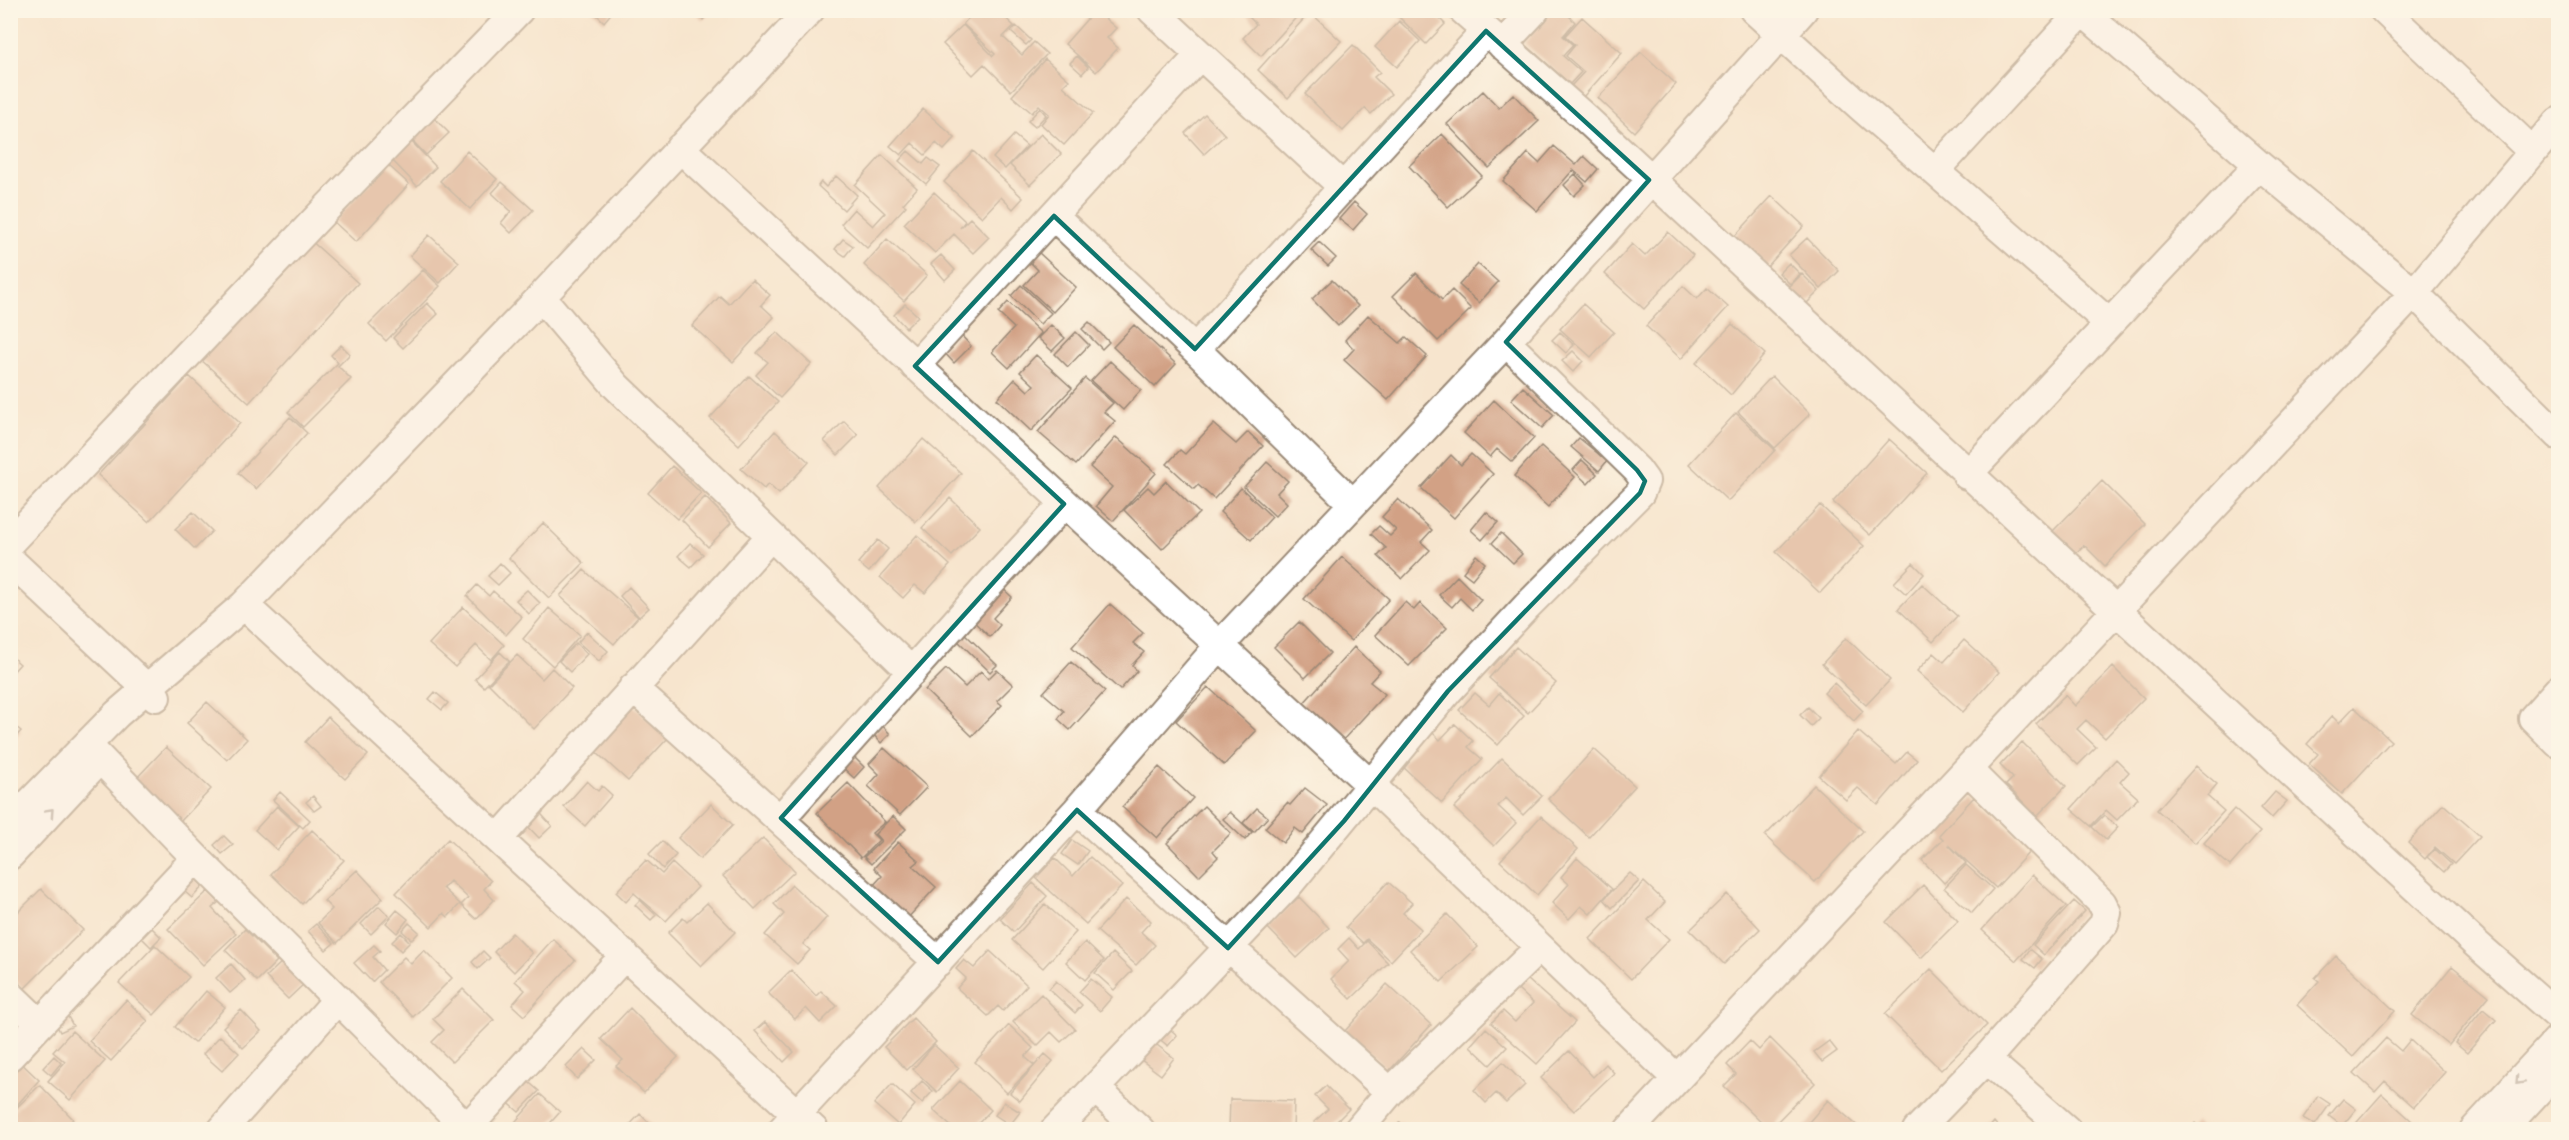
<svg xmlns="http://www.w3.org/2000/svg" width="2569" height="1140" viewBox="0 0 2569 1140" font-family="Sriracha,sans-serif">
<rect width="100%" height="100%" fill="#fcf5e5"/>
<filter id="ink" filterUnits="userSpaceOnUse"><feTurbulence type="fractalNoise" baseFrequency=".0167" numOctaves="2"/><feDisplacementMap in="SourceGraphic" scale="12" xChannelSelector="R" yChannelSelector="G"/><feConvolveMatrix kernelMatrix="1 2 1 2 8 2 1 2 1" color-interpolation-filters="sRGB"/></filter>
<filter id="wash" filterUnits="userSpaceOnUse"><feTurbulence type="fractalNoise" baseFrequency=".008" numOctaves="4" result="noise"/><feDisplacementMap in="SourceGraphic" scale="24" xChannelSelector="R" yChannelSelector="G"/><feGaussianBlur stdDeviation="1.35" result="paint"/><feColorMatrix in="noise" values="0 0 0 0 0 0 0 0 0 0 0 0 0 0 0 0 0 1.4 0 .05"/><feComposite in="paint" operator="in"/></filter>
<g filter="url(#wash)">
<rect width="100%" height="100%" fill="#f7e5ce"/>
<g id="blocks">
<path fill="#d2a185" d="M592 10H614L604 22Z
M693 10H712L703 20Z
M976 10H997L1014 26 1003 37 1022 55 1034 42 1047 54 1011 91 984 64 973 75 943 44 963 25 993 56 995 54 963 24Z
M1095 10 1116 28 1107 38 1118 48 1096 72 1065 44Z
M1242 10H1303L1261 56 1243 38 1256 24Z
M1406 10H1431L1445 24 1426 44 1399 17Z
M1553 10H1563L1575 22 1563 36 1573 45 1563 56 1581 72 1570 84 1524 43Z
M1310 12 1341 41 1288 98 1258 70Z
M1582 17 1622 53 1583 97 1571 86 1584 72 1566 56 1575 45 1565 36Z
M1399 21 1420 41 1397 67 1375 47Z
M1016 26 1031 40 1026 45 1011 32Z
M1353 45 1380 72 1374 77 1391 94 1371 114 1365 108 1343 131 1305 94Z
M1641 52 1676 84 1634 132 1598 98Z
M1077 56 1088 67 1082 74 1070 63Z
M1045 59 1069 80 1063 86 1093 113 1064 145 1041 124 1049 114 1039 105 1032 113 1012 96Z
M1483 91 1499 108 1513 94 1539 121 1489 168 1447 124Z
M1040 108 1046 115 1035 127 1028 121Z
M923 109 955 138 944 150 936 143 925 155 912 143 901 155 890 146Z
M1205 114 1225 135 1204 154 1185 133Z
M433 117 449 133 426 155 411 139Z
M1041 134 1061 154 1030 185 1010 165Z
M1442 134 1482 176 1448 207 1409 166Z
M1014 135 1027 146 1005 169 993 158Z
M409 139 436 167 417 186 390 158Z
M1554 146 1576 165 1584 156 1598 169 1587 182 1573 170 1537 211 1503 181 1528 153 1539 163Z
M467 151 497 179 470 209 440 181Z
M908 151 923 164 928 158 940 167 926 184 899 161Z
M973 151 1023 198 1013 209 1001 197 982 217 944 182Z
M882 155 917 188 903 204 906 206 867 248 841 224 854 209 873 226 885 213 855 185Z
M387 164 409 184 356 242 334 222Z
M1575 174 1585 185 1574 196 1564 185Z
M836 176 857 195 844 210 818 186 821 182 826 187Z
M502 182 533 210 511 233 501 223 511 211 492 193Z
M934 192 965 221 960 228 970 218 989 237 973 253 954 234 935 253 904 224Z
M1772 196 1804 226 1766 268 1733 238Z
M1354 202 1367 214 1353 230 1339 219Z
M1668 232 1693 255 1644 309 1605 274 1632 244 1645 256Z
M429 235 459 262 440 283 410 256Z
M308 238 358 283 249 403 199 358Z
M1807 238 1839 271 1821 289 1789 255Z
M843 239 853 246 845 256 835 249Z
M887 239 927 275 904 301 864 265Z
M1319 242 1336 258 1328 266 1311 250Z
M1038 252 1076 287 1053 312 1024 285 1038 270 1029 261Z
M941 255 955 270 945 280 931 264Z
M1789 263 1800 274 1790 284 1779 273Z
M1478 264 1498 282 1479 303 1459 285Z
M423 270 440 286 386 341 369 324Z
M1416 273 1442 300 1452 290 1471 309 1438 341 1393 296Z
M1802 274 1819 291 1806 304 1789 287Z
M752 279 770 295 761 305 774 317 733 362 692 326 720 296 729 304Z
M1332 280 1358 306 1338 326 1312 299Z
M1021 285 1051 313 1040 324 1011 296Z
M1683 286 1697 299 1707 288 1728 307 1681 359 1646 326Z
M1008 302 1041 333 1009 368 992 352 1014 328 998 313Z
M427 303 438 314 403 348 393 338Z
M905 304 918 316 906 328 894 315Z
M1583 304 1614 332 1591 357 1560 329Z
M1368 315 1400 343 1406 337 1427 356 1388 400 1344 360 1354 349 1345 340Z
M1089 322 1109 342 1102 349 1082 329Z
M1732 324 1765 354 1731 395 1696 363Z
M1051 325 1065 338 1052 351 1038 338Z
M1134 325 1176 364 1155 387 1113 347Z
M777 332 811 364 780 398 756 375 768 362 757 353Z
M1076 332 1089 345 1068 367 1055 354Z
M1560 332 1574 345 1566 353 1552 340Z
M960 334 971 346 954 363 942 350Z
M341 345 350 354 338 366 351 379 303 427 288 412 338 363 331 355Z
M1573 351 1583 361 1573 372 1562 361Z
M1036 355 1072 388 1031 431 997 399 1015 379 1028 391 1034 385 1020 372Z
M1110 361 1141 390 1123 410 1091 381Z
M189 376 240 423 149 522 98 475Z
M749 376 778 402 739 445 710 418Z
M1772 376 1810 414 1775 448 1738 412Z
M1085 378 1113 403 1104 412 1115 421 1076 465 1038 432Z
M1523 387 1554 415 1542 428 1511 400Z
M1494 400 1534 438 1512 462 1497 449 1490 457 1464 433Z
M1736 413 1775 450 1728 501 1689 464Z
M290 417 307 433 256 489 238 473Z
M844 421 858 435 838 455 824 441Z
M1213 424 1236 444 1248 432 1263 446 1214 499 1198 485 1194 489 1167 464 1180 450 1185 454Z
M775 431 809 462 779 494 768 484 764 489 741 469Z
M1116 437 1156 473 1113 521 1096 506 1112 487 1090 467Z
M1579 438 1607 461 1599 471 1571 447Z
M923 439 961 473 916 522 879 488Z
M1889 439 1927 473 1870 535 1833 502Z
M1541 446 1575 477 1548 507 1514 476Z
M1471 454 1493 474 1454 518 1421 488 1451 455 1461 465Z
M1582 460 1597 474 1588 484 1573 470Z
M1267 462 1288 481 1277 493 1287 503 1275 516 1244 487Z
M672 466 701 493 677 519 648 493Z
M1166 481 1199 513 1162 549 1124 510 1148 487 1154 493Z
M2102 481 2145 524 2105 566 2084 545 2075 554 2052 532Z
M1241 488 1272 517 1251 540 1220 512Z
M705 497 731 523 708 547 682 520Z
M950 498 980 527 952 556 922 528Z
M1398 499 1432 530 1421 542 1430 550 1402 579 1378 556 1386 548 1371 534 1379 526 1390 536 1396 530 1382 517Z
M1820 505 1864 546 1820 593 1776 552Z
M193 512 212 531 195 549 175 529Z
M1486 512 1498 522 1482 540 1471 530Z
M543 523 584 563 549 598 509 558Z
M1501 533 1522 554 1513 563 1492 543Z
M917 535 950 565 925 593 915 585 903 598 880 577Z
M878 540 888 549 869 572 858 563Z
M690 543 703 554 691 567 678 556Z
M1476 555 1485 563 1472 579 1463 572Z
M1342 557 1389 599 1351 641 1304 599Z
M500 563 510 573 498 585 488 576Z
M1913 563 1924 574 1906 594 1894 583Z
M584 570 638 617 614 644 560 596Z
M1457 576 1481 600 1472 610 1460 598 1452 607 1439 595Z
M1922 584 1957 616 1933 642 1898 609Z
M477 585 489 596 493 591 522 617 506 635 467 596Z
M1000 586 1012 597 993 618 1000 625 990 637 970 618Z
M629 587 649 608 639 617 620 596Z
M527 590 540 603 529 614 516 600Z
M1405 602 1414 610 1420 603 1447 628 1409 666 1375 635Z
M1110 604 1143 633 1133 643 1144 652 1132 665 1137 671 1120 690 1072 647Z
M463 607 504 645 491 660 476 645 455 667 429 644Z
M549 608 580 635 553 666 523 639Z
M1299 622 1330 653 1305 678 1274 647Z
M587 632 608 651 599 661 578 642Z
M963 632 997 665 990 672 956 639Z
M1846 638 1890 680 1866 705 1822 664Z
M1964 640 1999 672 1963 712 1917 671 1934 653 1944 662Z
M576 643 587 654 570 672 559 661Z
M1354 647 1380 671 1370 682 1385 694 1342 741 1302 705Z
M1516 647 1556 683 1528 713 1489 678Z
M500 652 509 661 484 687 475 679Z
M10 655 20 664 10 675Z
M517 655 542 679 552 668 572 688 534 729 489 684Z
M1071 662 1105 691 1070 730 1058 719 1064 711 1043 693Z
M2113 667 2144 698 2105 738 2086 720 2077 729 2096 747 2078 765 2036 724 2065 695 2075 706Z
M946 669 965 687 981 671 988 679 997 670 1013 685 997 701 1002 705 972 736 925 690Z
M1834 683 1863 711 1854 721 1824 693Z
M1208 687 1256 731 1224 765 1176 721Z
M435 692 448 703 442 710 429 699Z
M1475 693 1489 705 1499 693 1524 716 1498 745 1459 710Z
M625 698 668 738 628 781 586 743Z
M207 702 247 739 227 760 187 723Z
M1808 707 1819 718 1811 726 1800 715Z
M2354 707 2391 741 2342 794 2309 764 2318 754 2307 744 2332 716 2339 723Z
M328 717 368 755 345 779 305 742Z
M10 722 21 731 10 743Z
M1455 724 1473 741 1468 747 1482 759 1442 803 1401 765 1432 732 1440 740Z
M882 725 890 734 881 743 873 734Z
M1858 731 1896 764 1907 752 1917 760 1878 805 1858 788 1846 800 1819 776Z
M2022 742 2066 786 2037 816 2006 785 2013 778 2000 765Z
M166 747 211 789 178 824 133 782Z
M884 748 927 787 900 815 868 786 879 774 869 764Z
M1594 749 1635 786 1589 837 1548 799Z
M852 755 864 767 854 778 841 766Z
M1502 758 1542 796 1523 815 1506 798 1498 806 1516 823 1494 846 1454 808Z
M2116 759 2129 772 2120 782 2138 798 2117 820 2106 810 2091 826 2071 809Z
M2196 766 2217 784 2207 796 2224 811 2195 843 2157 810Z
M1159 767 1193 798 1157 838 1122 807Z
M587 781 598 791 602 786 612 795 585 826 564 807Z
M848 783 885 822 872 833 879 840 861 858 817 813Z
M1814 785 1863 831 1815 882 1765 836Z
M1305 788 1327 805 1303 834 1295 828 1283 843 1265 828 1287 803 1290 805Z
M280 792 310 820 303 828 273 800Z
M2275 792 2287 801 2272 818 2261 808Z
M313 796 321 806 314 811 306 802Z
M1974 797 2031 850 1996 888 1948 844 1966 863 1944 883 1922 860 1943 839 1939 835Z
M711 804 733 825 700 859 678 838Z
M2443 804 2480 836 2454 864 2435 847 2425 859 2408 843Z
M533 805 552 826 539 838 519 817Z
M277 806 299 826 277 850 255 830Z
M1204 806 1231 833 1213 851 1218 857 1199 876 1167 843Z
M1257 808 1268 817 1254 832 1243 823Z
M2234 809 2260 832 2230 866 2204 843Z
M1230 812 1252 832 1245 840 1223 819Z
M2104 815 2118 827 2106 840 2092 827Z
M893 816 906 829 871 864 864 857 881 841 875 834Z
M1541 816 1578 849 1537 895 1500 861Z
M312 830 344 860 302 904 271 874Z
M224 836 233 845 222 854 214 845Z
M763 838 795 871 755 909 723 876Z
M448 839 491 881 484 889 494 900 476 919 461 905 468 898 450 881 443 888 460 904 448 917 444 913 431 927 396 893Z
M1072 840 1088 851 1078 865 1062 854Z
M662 841 676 855 663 869 649 854Z
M898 842 919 861 913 866 936 887 906 920 871 888 882 876 874 868Z
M2435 849 2451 864 2444 872 2427 857Z
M1090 857 1122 886 1086 924 1036 878 1055 858 1073 876Z
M1577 858 1612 889 1590 914 1581 906 1569 919 1552 903 1569 884 1561 877Z
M646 860 662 874 672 863 698 887 666 921 634 893 626 902 616 892Z
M1966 865 1993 889 1972 913 1944 888Z
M357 870 383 898 337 943 318 923 332 909 324 901Z
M188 872 203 886 192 898 177 885Z
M1630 873 1639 881 1612 908 1604 899Z
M2032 875 2066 906 2016 961 1982 930Z
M1388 882 1412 903 1403 913 1421 929 1391 961 1367 939 1363 943 1346 927Z
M1644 882 1665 902 1648 920 1669 939 1631 979 1590 939Z
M1033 883 1047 896 1014 932 1000 919Z
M792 885 827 917 803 944 810 950 797 964 765 935 784 914 774 904Z
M1923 885 1958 921 1921 958 1886 922Z
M41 889 83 930 24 989 10 976V920Z
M208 891 219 902 212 908 236 934 203 965 168 929Z
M1727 894 1760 929 1724 964 1690 930Z
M1299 897 1329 928 1297 958 1267 927Z
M1126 899 1151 921 1141 932 1155 945 1136 965 1097 931Z
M640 900 656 915 651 920 635 905Z
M2074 901 2085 911 2044 955 2033 945Z
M707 903 735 932 701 966 668 933 683 918 687 922Z
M1045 904 1076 932 1043 968 1012 940Z
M379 906 389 916 371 934 361 924Z
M397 910 408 919 397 933 386 923Z
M1447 914 1478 947 1441 982 1410 950Z
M409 923 419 932 412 940 402 931Z
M316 924 334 943 326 950 308 931Z
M152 928 161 937 151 947 142 938Z
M245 929 277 961 257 981 225 950Z
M401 933 410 942 401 951 392 942Z
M512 933 532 953 514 972 494 952Z
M1349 938 1359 949 1367 941 1388 963 1351 999 1331 979 1349 961 1338 949Z
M553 939 575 960 524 1016 512 1005 525 990 515 981Z
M1085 942 1104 960 1085 980 1066 962Z
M155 945 189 977 154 1015 119 983Z
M374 945 380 951 373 957 384 970 372 982 354 963Z
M2030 949 2042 959 2035 968 2023 959Z
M424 950 452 978 413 1017 379 982 404 957 411 964Z
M483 951 490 958 478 969 472 962Z
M990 951 1027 985 1003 1011 998 1006 988 1016 957 988 966 978 956 969 964 960 974 968Z
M1113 953 1132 971 1114 990 1095 973Z
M2336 956 2395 1011 2353 1057 2297 1005 2319 981 2315 978Z
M284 960 306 982 288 999 266 977Z
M231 964 245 980 230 993 216 978Z
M2452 966 2489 996 2449 1045 2412 1015Z
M1931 969 1987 1025 1941 1070 1885 1014Z
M791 970 816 996 821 991 837 1006 820 1023 806 1008 795 1019 768 993Z
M1091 979 1112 997 1100 1011 1079 992Z
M1527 979 1575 1022 1537 1064 1491 1023 1503 1011 1515 1022 1533 1003 1518 989Z
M1056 981 1082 1005 1075 1013 1049 989Z
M1387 984 1431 1025 1389 1071 1345 1031Z
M463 989 494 1020 452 1062 432 1042 444 1030 433 1019Z
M206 991 225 1007 194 1043 175 1027Z
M1041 994 1075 1029 1061 1042 1051 1032 1037 1046 1013 1022Z
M126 1000 148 1021 111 1061 89 1041Z
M630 1008 678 1057 644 1093 616 1066 623 1060 601 1039Z
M2483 1009 2496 1020 2467 1053 2455 1043Z
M241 1010 261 1031 243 1048 223 1027Z
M66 1013 73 1026 60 1032 54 1019Z
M913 1018 936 1042 907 1070 884 1047Z
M765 1022 794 1052 784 1062 755 1031Z
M1009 1025 1033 1048 1025 1057 1034 1065 1007 1093 975 1062Z
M1166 1026 1177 1035 1168 1046 1157 1037Z
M1486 1028 1507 1047 1490 1065 1470 1046Z
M72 1031 105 1061 70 1100 48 1081 65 1062 53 1052Z
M220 1036 239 1053 222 1071 203 1054Z
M1770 1038 1815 1083 1769 1130 1724 1086 1736 1074 1727 1065 1750 1041 1759 1050Z
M2386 1038 2401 1051 2410 1040 2445 1072 2414 1107 2385 1081 2375 1092 2354 1073Z
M1829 1041 1837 1051 1822 1062 1814 1052Z
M1153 1042 1174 1058 1161 1075 1140 1059Z
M934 1045 959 1068 937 1092 913 1069Z
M584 1049 596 1060 577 1079 566 1067Z
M1569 1051 1593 1077 1606 1064 1614 1073 1574 1111 1541 1078Z
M1045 1054 1053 1061 1020 1101 1010 1093Z
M54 1056 61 1063 51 1075 43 1068Z
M17 1059 39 1080 10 1113V1067Z
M1503 1062 1525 1085 1506 1103 1496 1093 1486 1103 1474 1090Z
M524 1078 539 1091 519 1112 505 1100Z
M922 1081 933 1091 922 1103 911 1093Z
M960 1081 991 1110 972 1130H955L933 1110Z
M892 1084 915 1105 898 1125 874 1104Z
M40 1085 73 1119 62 1130H11L10 1114Z
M1326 1086 1349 1109 1328 1130H1321L1314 1122 1328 1109 1315 1096Z
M540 1094 560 1112 544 1130H508Z
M2382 1094 2412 1121 2404 1130H2350Z
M2318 1096 2330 1104 2315 1125 2303 1118Z
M1230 1099 1294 1101 1293 1130H1229Z
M2343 1099 2356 1109 2342 1126 2329 1116Z
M1828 1100 1862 1130H1802Z
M1004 1102 1020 1112 1010 1125 995 1115Z
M640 1114 656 1130H625Z
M1400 1122 1407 1130H1393Z
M1994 1122 2001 1130H1987Z
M2195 1123 2202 1130H2189Z"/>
</g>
</g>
<g filter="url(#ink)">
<use href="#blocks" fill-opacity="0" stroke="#998876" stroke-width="1.5"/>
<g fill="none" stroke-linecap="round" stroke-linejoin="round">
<g stroke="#998876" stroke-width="32">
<path id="minor" d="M1152 10 1342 186
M1463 10 1582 115 2474 942 2558 1016
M1754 10 1861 107 2108 322
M2384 10 2532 151
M2082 11 2259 165 2414 293 2558 435
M1502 45 1535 10
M680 148 1372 786 1676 1078
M1936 170 2083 10
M1054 216 1195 349 1353 504
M541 297 616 386 912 672
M1195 349 1486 31
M915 366 1200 55
M1967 475 2259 165
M10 542 323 212 519 10
M10 560 156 697
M244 605 814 1130
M633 688 938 962
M2558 690 2533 718 2558 743
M87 745 196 858 467 1128
M1077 810 1390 1092
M781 818 987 587 1064 504
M10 823 117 714 244 605 541 297 810 10
M499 838 770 537
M10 855 95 764
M10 995 40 1024
M10 1056 196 858
M1986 1059 2067 1130
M1095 1088 1140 1130
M222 1130 338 999
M465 1130 625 955
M782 1130 1077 810 1220 645 1506 342 1803 10
M1055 1130 1289 884 1448 691 1527 606 1640 493 1645 481 1637 470 1506 342
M1358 1130 1390 1092 1539 948
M1629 1130 2414 293 2558 122
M1917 1130 1986 1059 2104 924 2107 913 2102 903 1968 770
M2474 1130 2558 1039
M2502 1130 2558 1069"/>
</g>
<use href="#minor" stroke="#fff" stroke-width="28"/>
</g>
<defs><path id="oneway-chevron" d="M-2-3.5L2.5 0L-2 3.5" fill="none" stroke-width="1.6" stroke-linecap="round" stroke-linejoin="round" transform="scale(1.5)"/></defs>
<g stroke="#a79f9a">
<use href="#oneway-chevron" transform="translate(50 812) rotate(-47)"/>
<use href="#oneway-chevron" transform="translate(2519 1081) rotate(133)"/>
</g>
</g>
<path d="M0 0H2569V1140H0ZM1486 31 1649 180 1506 342 1637 470 1645 481 1640 493 1448 691 1344 821 1228 948 1077 810 938 962 781 818 1064 504 915 366 1054 216 1195 349Z" fill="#f7e5ce" fill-opacity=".55" fill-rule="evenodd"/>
<path fill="none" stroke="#0f766e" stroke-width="4.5" stroke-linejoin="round" d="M1486 31 1649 180 1506 342 1637 470 1645 481 1640 493 1448 691 1344 821 1228 948 1077 810 938 962 781 818 1064 504 915 366 1054 216 1195 349Z"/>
<rect width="2569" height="1140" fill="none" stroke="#fcf5e5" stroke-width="36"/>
</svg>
